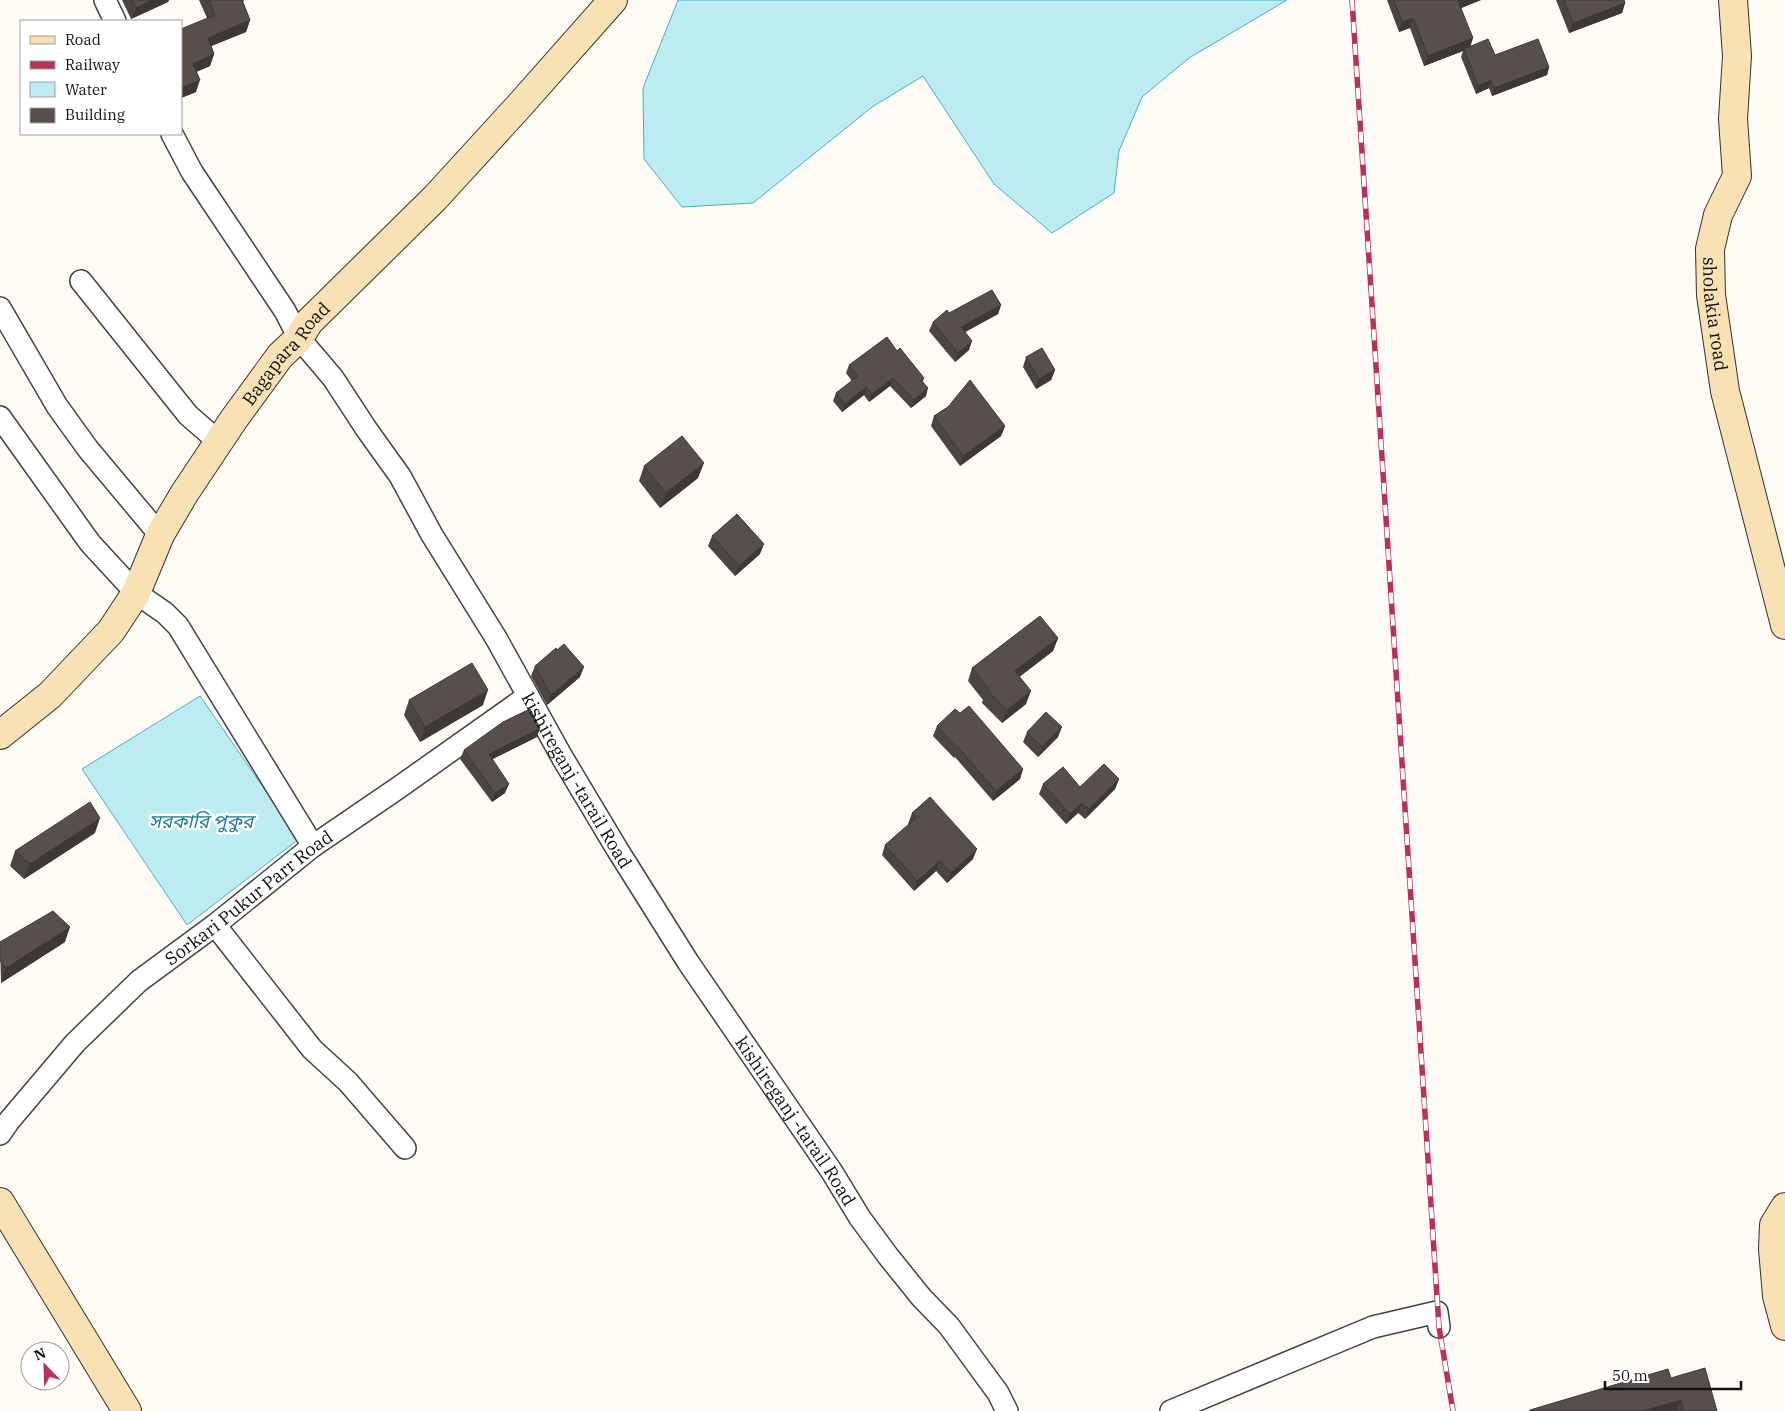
<svg xmlns="http://www.w3.org/2000/svg" width="1785" height="1411" viewBox="0 0 1785 1411" font-family="'IBM Plex Serif','Noto Sans Bengali',serif">
<rect width="100%" height="100%" fill="#fefaf4"/>
<path fill="#bcebf2" stroke="#48b0c4" d="M678 0H1287L1189 58 1142 97 1119 151 1114 193 1052 233 994 184 923 76 872 107 753 203 682 207 644 159 643 88Z
M200 696 299 839 187 925 82 769Z"/>
<g fill="none" stroke-linecap="round" stroke-linejoin="round">
<g stroke="#434343" stroke-width="24">
<g id="street">
<path d="M105 0 115 21"/>
<path id="s1" d="M172 134 192 172 285 311 299 338 333 378 367 430 400 476 432 535 496 638 562 757 617 849 688 962 832 1172 860 1218 888 1256 921 1297 949 1326 998 1393 1007 1411"/>
<path d="M81 281 188 415 219 442"/>
<path d="M0 308 57 406 88 449 160 535"/>
<path d="M0 417 90 543 136 593 165 613 178 626 313 846"/>
<path d="M215 925 312 1049 348 1082 405 1148"/>
<path id="s2" d="M0 1134 9 1121 75 1043 139 981 215 925 313 846 398 788 528 696"/>
<path d="M1171 1411 1373 1327 1437 1312 1439 1327"/>
</g>
</g>
<g stroke="#323232" stroke-width="30">
<g id="secondary">
<path id="s3" d="M1733 0 1737 56 1733 119 1737 176 1718 215 1710 249 1711 295 1725 391 1785 625"/>
<path id="s4" d="M0 735 50 695 111 631 136 593 160 535 184 494 234 419 280 356 299 338 309 322 435 198 520 105 613 0"/>
<path d="M0 1202 127 1411"/>
<path d="M1785 1207 1774 1225 1773 1249 1777 1296 1785 1326"/>
</g>
</g>
<use href="#street" stroke="#fff" stroke-width="21"/>
<use href="#secondary" stroke="#f9e1b4" stroke-width="28"/>
<g stroke="#b83157" stroke-width="5.5">
<path id="rail" d="M1352 0 1439 1327 1453 1411"/>
</g>
<use href="#rail" stroke="#fff" stroke-width="4" stroke-dasharray="11" stroke-linecap="butt"/>
</g>
<path fill="#4c4442" d="M122 0H169L168 2 131 19Z
M199 0H244L243 2 250 20 246 32 211 46 214 54 210 66 196 72V92L181 98 207 18Z
M1387 0H1481L1461 8 1470 47 1495 55 1549 67 1547 75 1492 96 1489 88 1476 94 1461 57 1463 51 1424 66 1410 28 1399 32Z
M1556 0H1624L1625 3 1622 13 1569 33Z
M1001 305 998 314 965 332 969 350 955 362 929 331 933 322 949 313Z
M897 351 924 378 923 381 926 396 911 408 890 386 869 402 864 395 842 412 833 401 836 393 852 381 846 373 849 365Z
M1026 357 1055 370 1051 380 1036 389 1023 367Z
M948 407 1005 426 1001 436 960 466 931 426 934 416Z
M644 466 698 478 660 508 639 481Z
M712 536 760 554 735 576 708 546Z
M1058 638 1053 651 1019 677 1026 704 1002 723 982 703 983 700 968 681 972 668Z
M535 666 580 677 547 705 531 676Z
M409 700 483 705 420 742 404 715Z
M960 713 1023 769 1020 779 993 801 955 757 954 758 933 736 937 726Z
M1027 732 1058 737 1038 757 1023 742Z
M537 737 492 759 505 793 492 802 460 759 464 750Z
M1119 779 1115 789 1085 819 1078 813 1066 824 1039 794 1043 784 1080 787Z
M912 813 973 859 947 883 936 871 914 891 882 855 885 845 909 824H908Z
M95 833 24 879 10 866 15 851Z
M0 942H65L1 983Z
M1671 1378 1717 1411H1530V1410Z"/>
<path fill="#3e3736" d="M152 0H169L168 2 131 19 136 8Z
M1460 0H1481L1454 11 1458 1Z
M1625 3 1622 13 1569 33 1573 23Z
M1413 18 1410 28 1399 32 1402 22Z
M250 20 246 32 204 49 208 38Z
M1473 38 1470 48 1464 49 1463 51 1424 66 1428 56Z
M214 54 210 66 189 75 193 64Z
M1549 67 1547 75 1492 96 1494 88Z
M200 80 196 92 181 98V88Z
M1491 80 1489 88 1476 94 1478 86Z
M1001 305 998 314 958 336 961 327Z
M972 341 969 350 955 362 958 353Z
M1055 370 1051 380 1036 389 1039 379Z
M893 378 890 386 869 402 872 394Z
M866 387 864 395 842 412 845 404Z
M928 388 926 396 911 408 914 400Z
M1005 426 1001 436 960 466 963 456Z
M704 463 698 478 660 508 666 493Z
M764 544 760 554 735 576 739 566Z
M1058 638 1053 651 1010 684 1015 671Z
M584 667 580 677 547 705 551 695Z
M488 690 483 705 420 742 425 727Z
M1031 691 1026 704 1002 723 1007 710Z
M1062 727 1058 737 1038 757 1042 747Z
M540 728 537 737 485 763 489 754Z
M1023 769 1020 779 993 801 996 791Z
M1119 779 1115 789 1085 819 1089 809Z
M509 784 505 793 492 802 495 793Z
M1082 803 1078 813 1066 824 1070 814Z
M100 818 95 833 24 879 30 864Z
M977 849 973 859 947 883 951 873Z
M940 861 936 871 914 891 917 881Z
M70 927 65 942 1 983 6 968Z
M1681 1400 1677 1411H1643Z"/>
<path fill="#584f4d" stroke="#3e3736" d="M132 0H152L136 8Z
M209 0H242L250 20 208 38 214 54 193 64 200 80 181 88V29L215 15Z
M1394 0H1460L1458 1 1473 38 1428 56 1413 18 1402 22Z
M1564 0H1624L1625 3 1573 23Z
M1488 39 1495 55 1538 39 1549 67 1494 88 1491 80 1478 86 1464 49Z
M992 290 1001 305 961 327 972 341 958 353 933 322 947 310 949 313Z
M887 337 897 351 900 348 924 378 921 380 928 388 914 400 893 378 872 394 866 387 845 404 836 393 858 376 849 365Z
M1042 348 1055 370 1039 379 1026 357Z
M970 380 1005 426 963 456 934 416 948 407Z
M682 436 704 463 666 493 644 466Z
M737 514 764 544 739 566 712 536Z
M1040 616 1058 638 1015 671 1031 691 1007 710 987 690 989 689 972 668Z
M564 644 584 667 551 695 535 666 556 648 557 650Z
M472 663 488 690 425 727 409 700Z
M969 706 1023 769 996 791 958 747 957 748 937 726 955 709 960 713Z
M530 709 540 728 489 754 509 784 495 793 464 750 503 722Z
M1046 712 1062 727 1042 747 1027 732Z
M1104 764 1119 779 1089 809 1082 803 1070 814 1043 784 1063 767 1080 787Z
M930 797 977 849 951 873 940 861 917 881 885 845 916 818 912 813Z
M90 802 100 818 30 864 15 851Z
M53 911 70 927 6 968 0 961V942Z
M1705 1368 1717 1411H1684L1681 1400 1643 1411H1530V1410L1668 1369 1671 1378Z"/>
<g text-anchor="middle" dominant-baseline="central" stroke-width="5" stroke-linejoin="round" paint-order="stroke">
<g font-size="18" fill="#101010" stroke="#fff">
<text stroke="none"><textPath href="#s3" startOffset="320">sholakia road</textPath></text>
<text stroke="none"><textPath href="#s4" startOffset="482">Bagapara Road</textPath></text>
<text stroke="none"><textPath href="#s1" startOffset="764">kishireganj -tarail Road</textPath></text>
<text stroke="none"><textPath href="#s2" startOffset="345">Sorkari Pukur Parr Road</textPath></text>
<text stroke="none"><textPath href="#s1" startOffset="1169">kishireganj -tarail Road</textPath></text>
</g>
<g font-size="19" font-style="italic" fill="#207c94" stroke="#fff">
<text x="201" y="821">সরকারি পুকুর</text>
</g>
</g>
<rect x="20" y="20" width="162" height="115" fill="#ffffff" stroke="#9f9f9f"/>
<rect x="30" y="36" width="25" height="8" fill="#f9e1b4" stroke="#9f9f9f"/>
<text x="65" y="45" font-size="15" fill="#101010">Road</text>
<rect x="30" y="61" width="25" height="8" fill="#b83157" stroke="#9f9f9f"/>
<text x="65" y="70" font-size="15" fill="#101010">Railway</text>
<rect x="30" y="82" width="25" height="15" fill="#bcebf2" stroke="#9f9f9f"/>
<text x="65" y="95" font-size="15" fill="#101010">Water</text>
<rect x="30" y="108" width="25" height="15" fill="#584f4d" stroke="#9f9f9f"/>
<text x="65" y="120" font-size="15" fill="#101010">Building</text>
<g transform="translate(45 1366) rotate(337)"><circle r="24" fill="#ffffff" stroke="#9f9f9f"/>
<path d="M0-4L9 19L0 12L-9 19Z" fill="#b83157"/>
<text y="-8" font-size="14" font-weight="bold" text-anchor="middle" fill="#101010">N</text>
</g>
<path d="M1605 1381v8h136v-8" fill="none" stroke="#101010" stroke-width="2.5"/>
<text x="1612" y="1381" font-size="15" fill="#101010" stroke="#ffffff" stroke-width="4" paint-order="stroke">50 m</text>
</svg>
